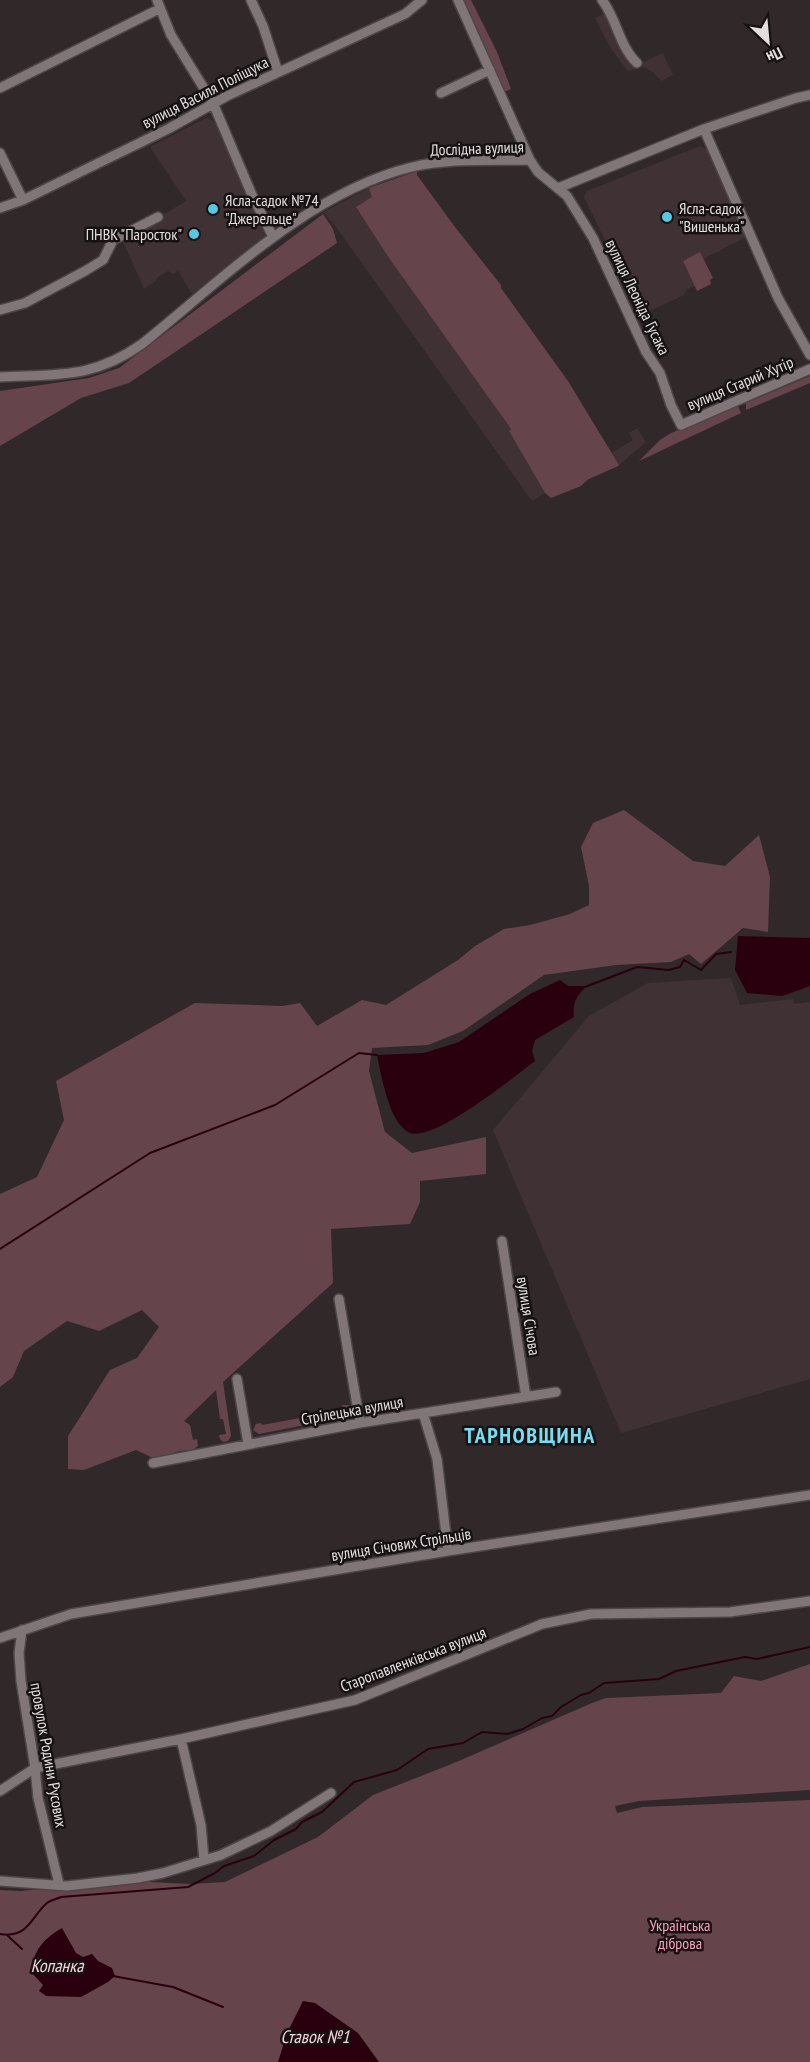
<svg xmlns="http://www.w3.org/2000/svg" width="810" height="2062" viewBox="0 0 810 2062" font-family="'PT Sans Narrow',sans-serif">
<rect width="100%" height="100%" fill="#31282a"/>
<path fill="#403234" d="M607 12 636 65 663 53 673 75 661 81 653 72 642 66 629 71 627 70 610 47 595 18Z
M206 118 210 119 217 125 265 236 192 294 178 271 173 274 168 271 158 277 156 281 144 289 122 239 186 201 150 147Z
M700 146 711 151 748 236 703 259 700 253 683 261 695 286 686 290 684 295 641 315 584 197 587 191Z
M369 188 373 197 356 208 511 429 509 431 545 493 532 501 331 220H330L324 212Z
M637 428 646 442 619 465 612 453 633 440 629 433Z
M731 978 740 1005 793 999 794 1004 810 1002V1379L621 1433 493 1130 589 1016 648 983Z"/>
<path fill="#66444c" d="M462 0H471L497 52 511 89 504 92Z
M417 171V175L455 227 501 285V288L568 381 619 465 618 466 587 480 581 486 551 498 545 493 509 431 511 429 389 258 356 207 372 197 369 188Z
M323 214 333 229 337 243 129 383 81 398 0 446V391L89 378 119 368Z
M700 252 713 278 710 280 711 284 697 291 683 261Z
M810 376V383L746 410V403Z
M738 406 741 413 639 461 660 440 671 433Z
M624 810 693 861 725 866 759 835 770 877 768 932 743 928 701 964 689 954 671 962 616 965 544 975 463 1031 428 1045 372 1048 369 1071 385 1132 412 1153 486 1137V1174L420 1181V1202L410 1224 331 1229 333 1283 223 1382 231 1436 228 1441 223 1442 220 1439 219 1435 226 1434 223 1419H220L216 1390 184 1421 190 1425 193 1440 197 1439 198 1446 193 1450C176 1450 169 1454 153 1463V1458L136 1450 84 1470 68 1469V1436L110 1370 137 1358 159 1327 142 1310 99 1331 67 1321 24 1351 13 1377 0 1387V1194L37 1177 64 1120 56 1081 195 1003 282 1006 300 1003 317 1026 362 1000 386 1005 458 960 475 946 504 929 530 925 570 914 589 905V886L581 847 593 823Z
M342 1405H349L353 1412 351 1416 259 1434 253 1430 256 1424 261 1423 262 1425 343 1410Z
M810 1664V1790L639 1801 615 1806 617 1813 642 1807 810 1800V2062H0V1890L20 1891 130 1881 190 1884 225 1882 318 1837 373 1795 454 1763 592 1703 606 1698 721 1693 734 1676 761 1681Z"/>
<path fill="#2a000e" d="M738 936 810 938V986L782 996 747 993 735 970Z
M560 980 568 986H587C577 995 572 1003 574 1017L535 1040 532 1051 535 1061C514 1077 433 1142 410 1133 389 1124 381 1074 377 1055L424 1053 459 1042 530 994Z
M62 1928 76 1953 83 1957 92 1954 98 1961 112 1968 115 1976 108 1982 81 1997 46 1996 39 1991 43 1985 31 1972C33 1951 44 1938 62 1928Z
M303 2001 315 2003 358 2033 379 2062H278L287 2033Z"/>
<g fill="none" stroke-linecap="round" stroke-linejoin="round">
<path stroke="#2a000e" stroke-width="2" d="M585 987 637 967 669 970 680 967 684 960 701 970 716 954 731 952
M0 1249 150 1153 275 1105 359 1053 377 1055
M0 1934C29 1939 32 1915 47 1903 51 1900 57 1899 61 1897L188 1887 215 1873 224 1866 254 1856 274 1840 296 1829 302 1822 322 1812 354 1782 397 1770 428 1749 463 1743 482 1732 507 1734 523 1729 542 1718 552 1716 561 1707 581 1695 589 1693 604 1683 659 1679 676 1671 745 1657 757 1659 810 1647
M8 1936 22 1949
M113 1976 173 1987 223 2007"/>
<g stroke="#4d4647" stroke-width="12">
<path id="street" d="M157 0 171 35 213 103 252 195 273 237
M251 0 263 26 278 72
M458 0 530 160
M602 0C617 19 619 46 637 63
M0 88 159 9
M441 93 490 70
M704 129 778 298 810 355
M0 153 23 200
M558 188 704 129 796 98 810 95
M0 208 23 200 168 129 227 96 405 14 422 0
M0 310 25 303 85 271 103 260 113 240 158 217
M0 377C57 374 93 379 142 344 222 280 309 192 412 167 450 158 491 161 530 160L538 172 567 196 593 238 646 352 660 373 671 405 681 425 810 369
M502 1241 526 1397
M339 1299 360 1423
M237 1379 248 1444
M423 1413 437 1459 448 1551
M153 1463 360 1423 556 1392
M22 1630 19 1653 21 1681 35 1768 38 1798 59 1884
M0 1638 71 1614 448 1551 810 1495
M181 1739 201 1825 204 1860
M0 1791 35 1768 181 1739 355 1700 542 1624 591 1614 730 1612 810 1601
M0 1881 67 1886 138 1878 163 1873 221 1855 271 1831 331 1793"/>
</g>
<use href="#street" stroke="#807678" stroke-width="9"/>
</g>
<g fill="#56c9e1" stroke="#161213" stroke-width="2">
<circle cx="213" cy="209" r="6"/>
<circle cx="667" cy="217" r="6"/>
<circle cx="194" cy="234" r="6"/>
</g>
<g text-anchor="middle" dominant-baseline="central" stroke-width="5" stroke-linejoin="round" paint-order="stroke">
<g font-size="16" fill="#e4dedf" stroke="#161213">
<text transform="translate(205 92) rotate(-27)">вулиця Василя Поліщука</text>
<text transform="translate(477 148) rotate(-2)">Дослідна вулиця</text>
<text transform="translate(638 297) rotate(64)">вулиця Леоніда Гусака</text>
<text transform="translate(740 383) rotate(-23)">вулиця Старий Хутір</text>
<text transform="translate(529 1316) rotate(81)">вулиця Січова</text>
<text transform="translate(352 1410) rotate(-10)">Стрілецька вулиця</text>
<text transform="translate(401 1544) rotate(-9)">вулиця Січових Стрільців</text>
<text transform="translate(413 1659) rotate(-21)">Старопавленківська вулиця</text>
<text transform="translate(49 1755) rotate(80)">провулок Родини Русових</text>
</g>
<g font-size="16" fill="#e4dedf" stroke="#161213" text-anchor="start">
<text x="225" y="200">Ясла-садок №74<tspan x="225" dy="18">"Джерельце"</tspan></text>
<text x="679" y="208">Ясла-садок<tspan x="679" dy="18">"Вишенька"</tspan></text>
<text x="182" y="234" text-anchor="end">ПНВК "Паросток"</text>
</g>
<g font-size="16" fill="#faa1b7" stroke="#161213">
<text x="680" y="1925">Українська<tspan x="680" dy="18">діброва</tspan></text>
</g>
<g font-size="18" font-style="italic" fill="#f7d1d9" stroke="#161213">
<text x="57" y="1965">Копанка</text>
<text x="315" y="2036">Ставок №1</text>
</g>
<g font-size="22" font-weight="bold" letter-spacing="1.5" fill="#77ddf3" stroke="#161213">
<text x="530" y="1435">ТАРНОВЩИНА</text>
</g>
</g>
<g transform="translate(768 42) rotate(154)" stroke="#161213" stroke-width="4.5" paint-order="stroke">
<path d="M0-4.5L10 22L0 15L-10 22Z" fill="#e4dedf"/>
<text y="-9" font-size="16" font-weight="bold" text-anchor="middle" fill="#e4dedf">Пн</text>
</g>
</svg>
